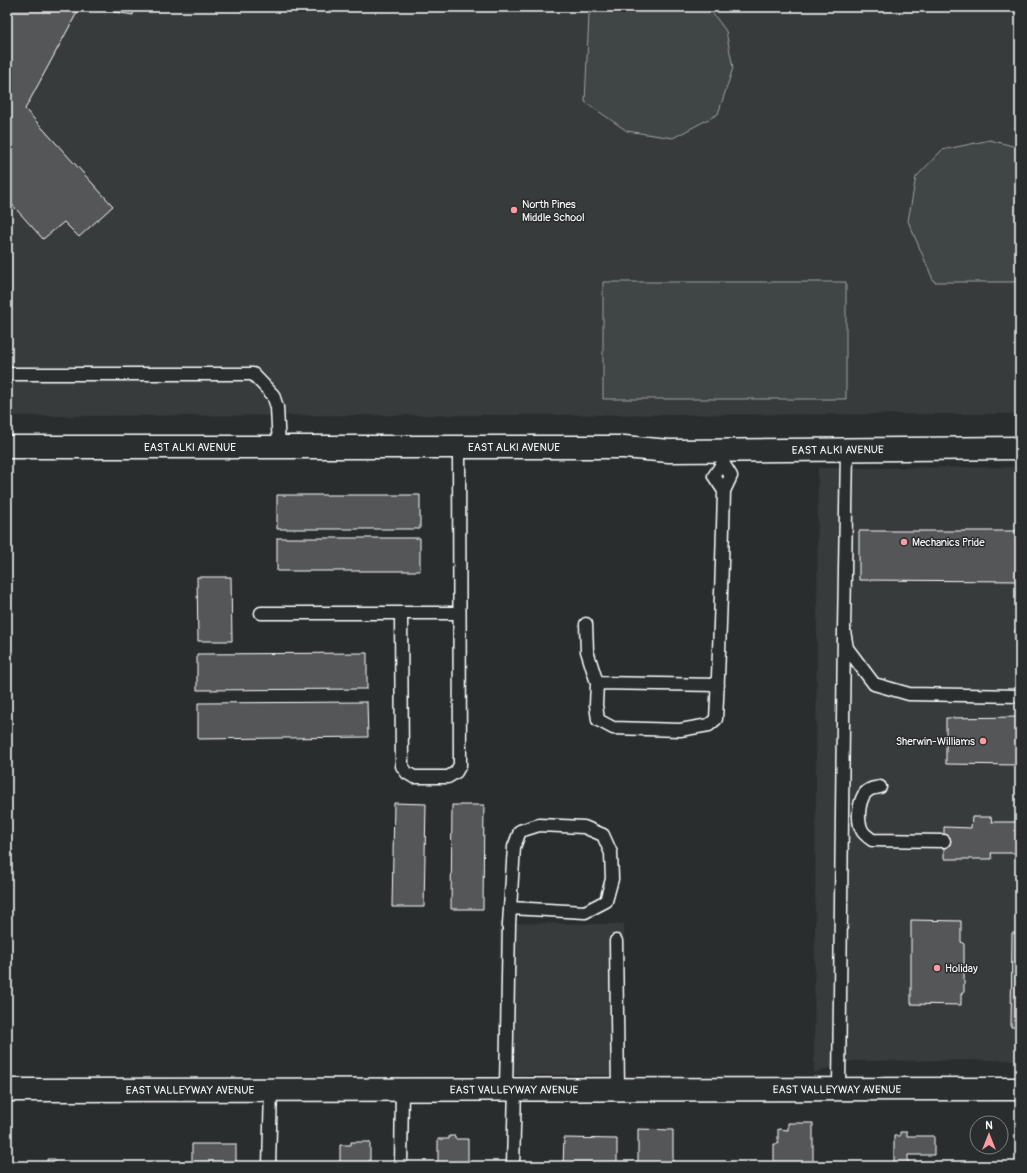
<svg xmlns="http://www.w3.org/2000/svg" width="1027" height="1173" viewBox="0 0 1027 1173" font-family="Pangolin,sans-serif">
<rect width="100%" height="100%" fill="#2a2d2e"/>
<filter id="ink" filterUnits="userSpaceOnUse"><feTurbulence type="fractalNoise" baseFrequency=".025" numOctaves="2"/><feDisplacementMap in="SourceGraphic" scale="8" xChannelSelector="R" yChannelSelector="G"/><feConvolveMatrix kernelMatrix="1 2 1 2 8 2 1 2 1" color-interpolation-filters="sRGB"/></filter>
<g filter="url(#ink)">
<path fill="#373a3b" d="M7 7H1020V414L7 416Z
M1020 467V1060L853 1061 814 1073 818 468Z
M499 923 624 924V1075H501Z"/>
<path fill="#414445" stroke="#a0a2a2" d="M596 7H708L726 31 733 68 718 114 673 138 627 131 585 102 589 14Z
M990 140 1020 148V282H934L908 221 916 177 942 150Z
M603 282H846V399H603Z"/>
<path fill="#555758" stroke="#fff" d="M7 7H80L25 109 113 206 79 237 64 222 43 239 7 199Z
M84 7H134L133 15Z
M277 495H420V529H277Z
M859 531H1020V581L859 580Z
M277 538H420V571H277Z
M197 577H231L232 641H198Z
M1015 630H1020V657H1015Z
M367 653V689L197 690V654Z
M367 702 368 737 198 739V703Z
M1020 717V765L946 764V718Z
M394 803 426 804 424 907H392Z
M452 805H484L483 909H451Z
M972 817H991L992 822H1020V853H991L992 859H944V827L971 828Z
M911 920 961 921V942L964 944V992L961 994V1005L911 1004Z
M1012 933H1020V1027H1011Z
M788 1123H813V1163H774V1144H778V1129L788 1130Z
M638 1129 673 1130V1166H638Z
M900 1132H907V1136H934V1155H908V1166H894V1136H900Z
M449 1136H455V1139H468V1166H438V1139H449Z
M564 1138 617 1139V1166H563Z
M351 1142H370V1166H340V1145H351Z
M192 1144H236V1166H192Z
M47 1159H55V1163L83 1164V1166H36V1163H47Z
M125 1164H141V1166H125Z
M965 1165H1020V1166H955Z"/>
<g fill="none" stroke-linecap="round" stroke-linejoin="round">
<g stroke="#fff" stroke-width="15">
<path id="service" d="M7 374H253L273 395 277 407 279 447
M847 450 844 631 847 648 874 684 909 694 1020 696
M723 463 714 476 724 491 731 476 723 463V450
M261 613H401L402 766 407 773 414 777H448L456 772 460 765 459 447
M401 613H459
M586 624 587 651 597 683
M718 685 597 683 596 705 598 720 613 728 680 730 709 725 716 719C720 643 722 567 724 491
M880 787C877 788 873 788 871 789 858 794 856 821 863 832 865 835 869 837 872 840L944 841
M616 941 618 1089
M506 1089 509 924 514 847 520 831 539 825 584 827 603 835 611 853 612 879 606 901 585 912 510 908
M839 1089 844 631
M269 1166 271 1089
M401 1166 402 1089
M513 1166 515 1089"/>
</g>
<g stroke="#fff" stroke-width="25">
<g id="minor">
<path id="s1" d="M7 447H624L669 451 1020 448"/>
<path id="s2" d="M7 1090 1020 1089"/>
</g>
</g>
<use href="#service" stroke="#2a2d2e" stroke-width="12"/>
<use href="#minor" stroke="#2a2d2e" stroke-width="22"/>
</g>
</g>
<g fill="#ff9aa2" stroke="#2a2d2e" stroke-width="1.5">
<circle cx="514" cy="210" r="4"/>
<circle cx="904" cy="542" r="4"/>
<circle cx="983" cy="741" r="4"/>
<circle cx="937" cy="968" r="4"/>
</g>
<g text-anchor="middle" dominant-baseline="central" stroke-width="3" stroke-linejoin="round" paint-order="stroke">
<g font-size="11" fill="#fff" stroke="#2a2d2e" text-anchor="start">
<text x="522" y="204">North Pines<tspan x="522" dy="13">Middle School</tspan></text>
<text x="912" y="542">Mechanics Pride</text>
<text x="975" y="741" text-anchor="end">Sherwin-Williams</text>
<text x="945" y="968">Holiday</text>
</g>
<g font-size="11" fill="#fff" stroke="#2a2d2e">
<text stroke="none"><textPath href="#s1" startOffset="183">EAST ALKI AVENUE</textPath></text>
<text stroke="none"><textPath href="#s1" startOffset="507">EAST ALKI AVENUE</textPath></text>
<text stroke="none"><textPath href="#s1" startOffset="831">EAST ALKI AVENUE</textPath></text>
<text stroke="none"><textPath href="#s2" startOffset="507">EAST VALLEYWAY AVENUE</textPath></text>
<text stroke="none"><textPath href="#s2" startOffset="830">EAST VALLEYWAY AVENUE</textPath></text>
<text stroke="none"><textPath href="#s2" startOffset="183">EAST VALLEYWAY AVENUE</textPath></text>
</g>
</g>
<rect width="1027" height="1173" fill="none" stroke="#2a2d2e" stroke-width="24"/>
<rect x="12" y="12" width="1003" height="1149" fill="none" stroke="#fff" stroke-width="1.5" filter="url(#ink)"/>
<g transform="translate(989 1135)"><circle r="19" fill="#2a2d2e" stroke="#7f8182"/>
<path d="M0-3L7 15L0 10L-7 15Z" fill="#ff9aa2"/>
<text y="-6" font-size="11" font-weight="bold" text-anchor="middle" fill="#ffffff">N</text>
</g>
</svg>
